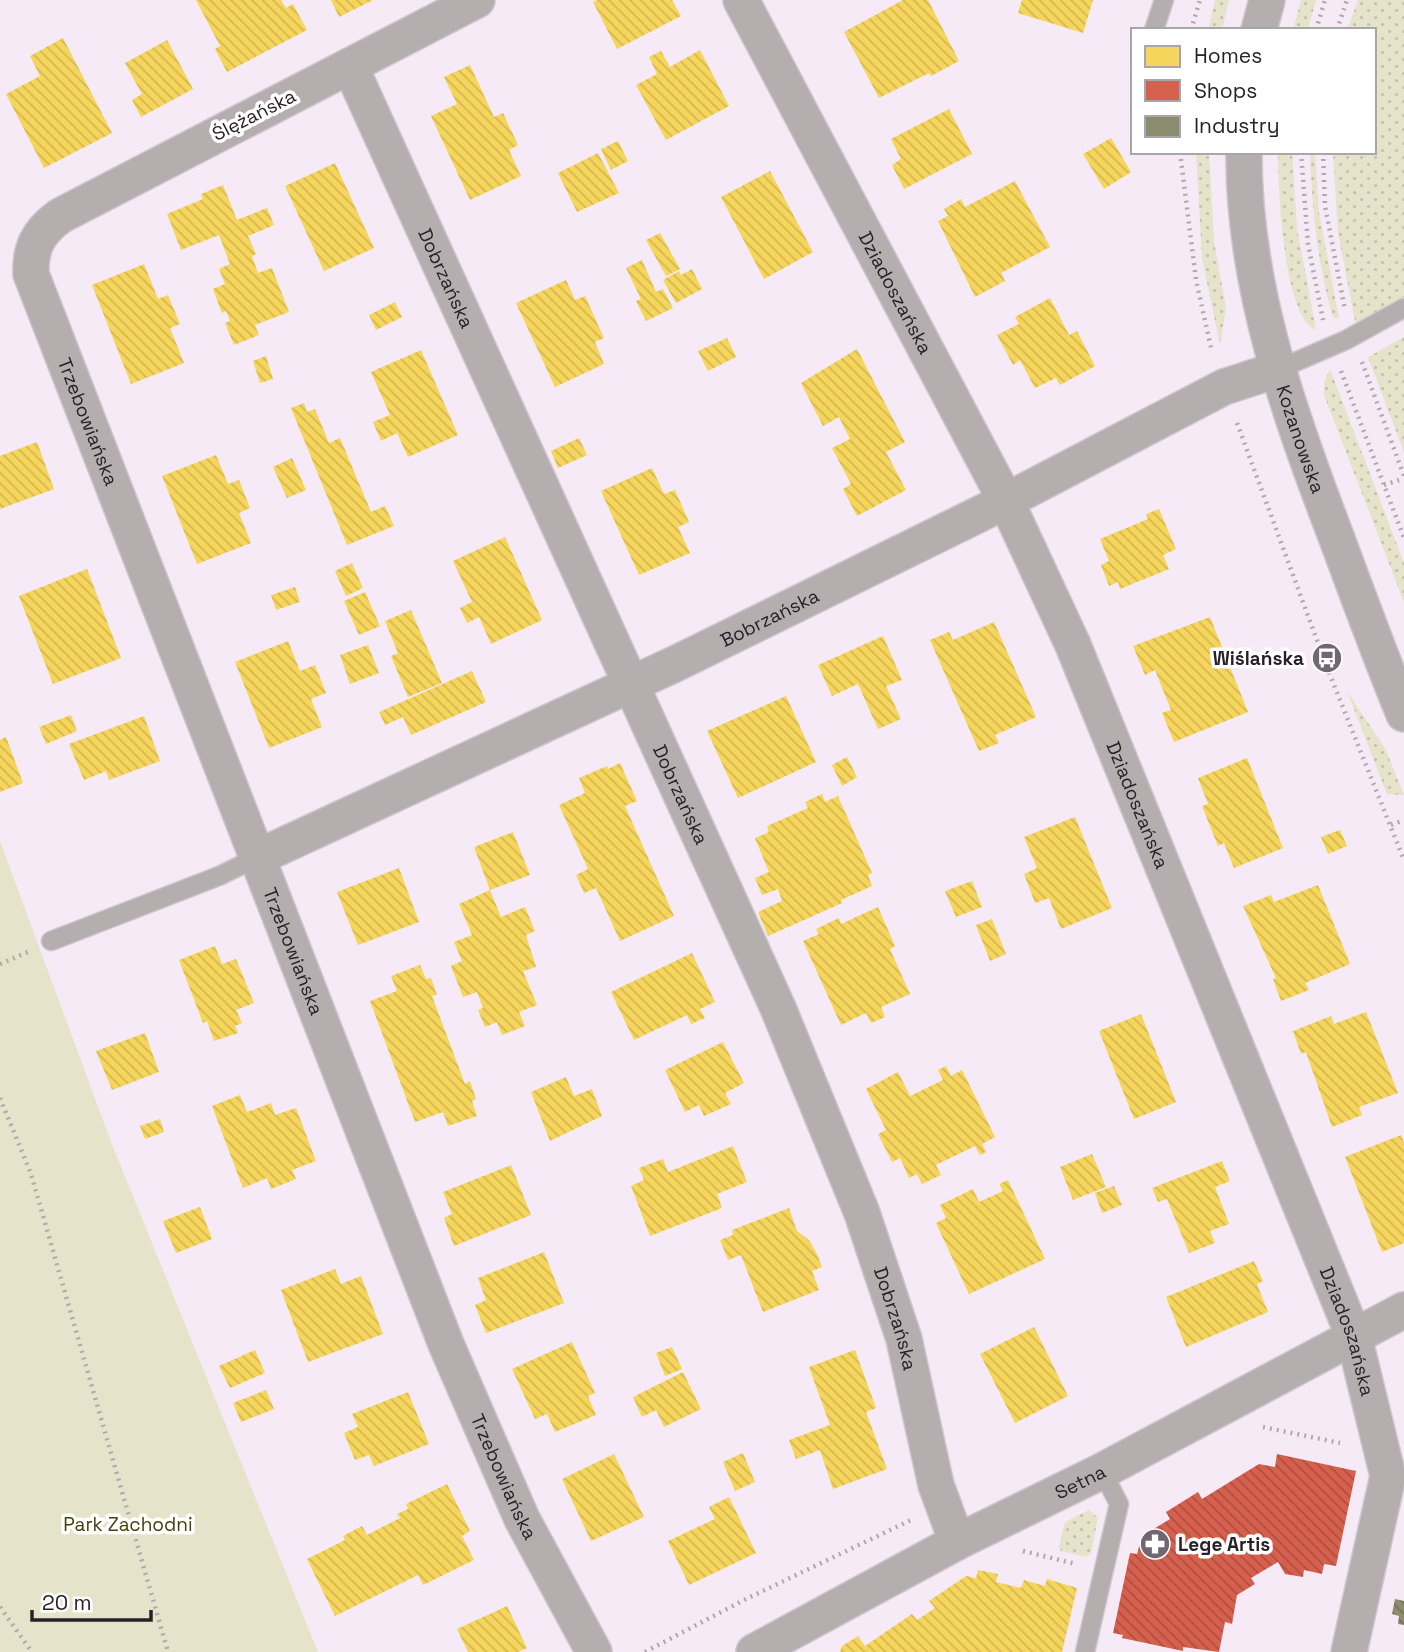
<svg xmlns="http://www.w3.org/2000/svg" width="1404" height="1652" viewBox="0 0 1404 1652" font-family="'Space Grotesk',sans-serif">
<defs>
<pattern id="grass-dots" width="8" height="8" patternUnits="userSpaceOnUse" patternTransform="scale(1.75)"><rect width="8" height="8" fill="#e5e3c9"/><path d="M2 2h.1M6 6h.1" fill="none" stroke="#c4c2ad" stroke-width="1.8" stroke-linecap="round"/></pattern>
<pattern id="homes-back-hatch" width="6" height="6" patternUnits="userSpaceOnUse" patternTransform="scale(1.75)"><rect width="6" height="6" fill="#f6d55c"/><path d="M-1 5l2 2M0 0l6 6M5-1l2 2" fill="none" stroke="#d3b750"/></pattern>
<pattern id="shops-back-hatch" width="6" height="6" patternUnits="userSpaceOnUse" patternTransform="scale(1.75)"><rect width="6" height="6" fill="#d6604d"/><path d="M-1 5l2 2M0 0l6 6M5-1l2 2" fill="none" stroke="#ae4f40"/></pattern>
<pattern id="industry-back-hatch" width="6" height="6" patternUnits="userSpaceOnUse" patternTransform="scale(1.75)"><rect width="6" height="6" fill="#8c8c6e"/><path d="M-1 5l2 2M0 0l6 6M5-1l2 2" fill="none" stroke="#72725a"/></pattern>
</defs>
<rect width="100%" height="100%" fill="#f6eaf6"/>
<path fill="url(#grass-dots)" d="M1215 0H1229L1222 30H1208Z
M1301 0H1316L1308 30H1293Z
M1358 0H1404V297L1356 326 1338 233 1333 152H1374V30H1347Z
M1196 152H1209L1214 241 1226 308 1220 345 1202 258Z
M1278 152H1292L1297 228 1316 330C1283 318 1278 186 1278 152Z
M1310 152H1315L1319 212 1339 319 1333 317C1317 263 1312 208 1310 152Z
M1404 337V452L1368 357Z
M1330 369 1404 563V602L1324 395V383Z
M1347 691 1386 750 1404 795 1387 794Z
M1089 1510 1098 1518 1091 1553 1086 1557 1061 1551 1059 1547 1065 1522Z"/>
<path fill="#e5e3c9" d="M0 841 111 1142 318 1652H0Z"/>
<path fill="url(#homes-back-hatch)" d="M196 0H281L286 8 293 4 307 30 227 72 215 49 220 46Z
M331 0H373L339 17Z
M597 0H672L681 16 617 49 593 2Z
M903 0H928L959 61 931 76 929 73 879 98 844 32Z
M1022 0H1093L1083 33 1018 13Z
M63 38 112 133 44 168 6 94 40 76 30 56Z
M167 40 193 89 141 117 132 100 142 94 125 63Z
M700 50 729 106 666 140 636 85 657 74 649 57 661 51 670 67Z
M470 65 494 117 503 113 518 145 509 150 521 176 470 200 431 116 457 104 444 77Z
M949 109 972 154 904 189 892 165 901 159 891 139Z
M1111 138 1131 172 1104 189 1083 154Z
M618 141 628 161 611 170 601 149Z
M598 153 619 193 577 212 558 173Z
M335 163 374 248 324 271 285 186Z
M770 171 813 252 764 279 721 197Z
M1015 181 1050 247 1001 273 1005 281 975 297 938 221 948 216 944 209 961 199 965 207Z
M223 185 237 220 267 208 274 225 248 236 256 254 252 256 258 273 272 268 289 312 255 325 259 335 234 345 225 323 230 321 226 311 222 313 213 289 225 284 219 269 230 264 219 235 181 250 167 214 203 199 201 194Z
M660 233 680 269 666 276 646 240Z
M642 260 656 292 663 289 673 308 646 321 636 301 641 299 626 268Z
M144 264 158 299 168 295 180 324 170 328 184 363 131 384 92 285Z
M692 269 702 289 676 303 663 280 679 271 681 275Z
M566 280 575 300 585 296 604 338 595 342 604 364 555 387 516 303Z
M1050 298 1069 335 1077 331 1095 366 1060 385 1056 378 1035 388 1020 360 1013 365 997 335 1019 324 1015 317Z
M395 302 402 317 376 330 369 315Z
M727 338 736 357 708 371 698 351Z
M857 349 905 442 886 452 906 490 857 516 843 489 851 484 832 448 850 439 839 417 823 426 801 383Z
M421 350 458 435 408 457 397 433 381 441 373 422 390 415 371 372Z
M266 356 273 379 260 383 253 361Z
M304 403 307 412 315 409 329 443 340 438 371 512 385 506 394 526 347 545 291 408Z
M579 438 587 455 558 468 551 451Z
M37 442 54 489 0 509V456Z
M216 455 228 484 239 480 250 508 239 513 251 543 197 564 162 476Z
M292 458 306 490 287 498 273 467Z
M652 468 664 494 675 490 689 522 678 527 690 553 639 575 601 491Z
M1159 509 1176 549 1163 555 1169 569 1120 589 1118 582 1109 586 1101 565 1109 561 1100 539 1148 519 1146 514Z
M505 537 542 620 491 644 479 617 467 623 460 608 472 602 453 561Z
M352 563 363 588 346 596 335 571Z
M87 569 121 658 53 684 19 596Z
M295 587 300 602 276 610 271 595Z
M365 592 380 626 359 635 344 601Z
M411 610 442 683 408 697 391 656 398 653 385 621Z
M1210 617 1248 712 1174 742 1162 713 1171 710 1155 670 1145 675 1133 646Z
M994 622 1036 717 995 735 999 743 979 751 930 640 949 632 953 640Z
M883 636 902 680 886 686 901 719 878 729 858 684 832 696 818 665Z
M288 641 300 671 315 665 326 693 311 699 322 727 269 748 235 662Z
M368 645 379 673 350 684 340 655Z
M472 671 486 702 411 735 403 717 385 725 379 712Z
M786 696 816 762 738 798 707 731Z
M71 715 77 731 46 744 39 727Z
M144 716 160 761 109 780 106 771 84 780 69 744Z
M6 737 23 783 0 792V740Z
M847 757 857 777 842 786 832 765Z
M1247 758 1283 848 1234 868 1224 843 1218 846 1202 806 1208 804 1198 778Z
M620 763 637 801 625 806 674 916 620 941 596 888 584 893 576 875 588 869 559 805 585 793 579 778 607 766 608 769Z
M822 794 825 802 838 796 872 873 868 875 872 886 841 900 842 903 768 936 758 912 782 901 778 889 762 895 755 878 769 872 755 838 769 832 767 826 808 808 805 802Z
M1075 817 1112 908 1061 929 1049 898 1035 903 1024 874 1037 868 1024 837Z
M1340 830 1347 846 1328 854 1321 837Z
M513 832 530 875 490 890 474 847Z
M399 868 419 922 358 945 337 892Z
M972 881 982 907 956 917 945 891Z
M1318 885 1350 964 1305 983 1309 990 1281 1001 1273 979 1276 978 1243 906 1271 895 1274 902Z
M490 890 501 917 525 907 535 931 526 935 536 967 523 971 537 1005 519 1012 525 1026 502 1035 497 1022 485 1027 478 1010 483 1008 477 992 463 997 451 966 462 961 454 942 472 935 459 904Z
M878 907 895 946 890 949 910 994 881 1007 885 1017 871 1023 866 1013 841 1025 803 941 819 934 816 929 839 918 841 924Z
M992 919 1006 954 990 961 976 925Z
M215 946 222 964 236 959 254 1003 236 1010 242 1023 235 1026 238 1033 214 1041 207 1021 203 1023 179 960Z
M692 953 715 1002 700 1009 705 1018 691 1024 687 1015 634 1040 611 992Z
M420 965 426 979 431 978 437 995 432 996 465 1084 470 1081 476 1099 472 1101 477 1116 448 1126 443 1112 415 1122 370 1001 397 991 391 976Z
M1366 1012 1398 1093 1359 1107 1362 1115 1332 1127 1306 1052 1301 1054 1293 1031 1331 1016 1334 1024Z
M1141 1014 1176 1102 1134 1119 1099 1031Z
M145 1033 159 1072 112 1090 96 1051Z
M723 1042 744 1083 725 1093 731 1104 704 1116 699 1105 685 1112 665 1070Z
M946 1066 951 1076 962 1070 995 1137 982 1144 986 1152 980 1155 975 1146 936 1165 941 1175 922 1184 917 1174 909 1178 900 1158 892 1162 878 1134 886 1130 866 1089 898 1072 910 1096 943 1080 938 1070Z
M566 1077 574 1096 592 1089 602 1116 550 1141 531 1092Z
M240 1095 247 1112 271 1103 275 1115 296 1108 316 1161 292 1170 296 1179 271 1189 267 1178 243 1188 212 1106Z
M160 1119 164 1132 145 1139 140 1126Z
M1401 1135 1404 1143V1243L1382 1252 1345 1157Z
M733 1146 747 1182 717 1194 722 1208 650 1236 631 1186 644 1180 639 1168 663 1159 668 1172Z
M1092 1154 1106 1187 1073 1200 1060 1167Z
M1222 1161 1230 1181 1215 1187 1229 1224 1210 1231 1215 1243 1189 1253 1167 1199 1158 1202 1152 1188Z
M511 1165 531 1215 454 1246 444 1218 452 1214 443 1192Z
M1008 1180 1045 1259 969 1294 936 1223 946 1218 940 1205 973 1189 979 1202 1003 1191 999 1184Z
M1114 1186 1122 1205 1102 1213 1095 1193Z
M200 1207 212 1239 176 1253 163 1221Z
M789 1208 797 1231 809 1240 817 1254 822 1267 812 1271 819 1290 763 1312 741 1255 728 1260 720 1240 733 1235 732 1230Z
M544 1252 564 1303 486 1333 475 1305 486 1300 478 1278Z
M1254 1261 1263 1281 1257 1284 1268 1312 1186 1347 1166 1297Z
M335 1269 341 1284 361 1276 383 1334 308 1362 281 1290Z
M1034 1327 1068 1396 1015 1423 980 1354Z
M572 1342 595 1393 588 1396 596 1415 555 1432 547 1414 535 1419 512 1369Z
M672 1347 682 1369 665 1376 656 1353Z
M255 1350 265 1373 230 1388 219 1366Z
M855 1350 876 1408 866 1412 887 1469 833 1489 820 1450 796 1459 789 1440 830 1425 809 1367Z
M683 1372 701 1409 664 1427 656 1410 642 1417 633 1397Z
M266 1390 274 1409 241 1422 233 1403Z
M408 1392 429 1444 374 1466 369 1455 355 1460 344 1433 358 1427 352 1414Z
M743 1453 755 1482 735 1491 723 1462Z
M614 1454 644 1517 591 1541 562 1479Z
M447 1484 470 1531 462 1536 474 1560 423 1585 418 1575 335 1616 307 1559 345 1540 343 1536 362 1526 367 1535 400 1518 397 1514 408 1509 406 1504Z
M729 1497 756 1553 689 1585 668 1541 715 1519 709 1507Z
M978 1570 998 1574 996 1582 1021 1588 1024 1580 1045 1586 1047 1579 1077 1588 1062 1652H840L842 1646 858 1636 865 1646 912 1614 917 1620 935 1608 929 1601 966 1576 976 1578Z
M507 1606 527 1648 518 1652H468L457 1629Z"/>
<path fill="url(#shops-back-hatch)" d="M1277 1454 1356 1471 1336 1566 1324 1564 1322 1574 1304 1570 1303 1577 1285 1574 1278 1562 1251 1578 1255 1584 1237 1595 1232 1624 1225 1622 1219 1652 1183 1647V1651L1122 1638 1123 1635 1113 1633 1130 1553 1137 1554 1142 1536 1170 1519 1166 1512 1198 1492 1202 1499 1259 1464 1275 1467Z"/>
<path fill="url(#industry-back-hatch)" d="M1395 1599 1404 1601V1625L1398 1624 1399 1616 1392 1614Z"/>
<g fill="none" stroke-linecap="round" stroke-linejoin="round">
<g stroke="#d0c6d0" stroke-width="21">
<path id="lane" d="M1154 30 1164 0
M1279 369 1346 340 1404 308
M51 941 219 876 256 858
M1085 1652 1119 1504 1102 1471"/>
</g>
<g stroke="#d0c6d0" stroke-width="38">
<g id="street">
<path id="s1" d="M477 0 60 216C38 232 30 248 31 274L446 1344 522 1519 594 1652"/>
<path id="s2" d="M741 0 1006 501 1073 645 1354 1337 1388 1476 1349 1652"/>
<path d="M1259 30 1267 0"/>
<path id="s3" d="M350 66 778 1008 862 1213 904 1339 936 1485 957 1542"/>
<path id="s4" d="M1244 152C1243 286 1290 416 1337 539 1359 598 1380 656 1404 714"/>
<path id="s5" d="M256 858 677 663 1006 501 1224 387 1279 369"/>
<path id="s6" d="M754 1652 957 1542 1102 1471 1404 1310"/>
</g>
</g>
<path stroke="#b0a9ab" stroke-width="4.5" stroke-dasharray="2 5" stroke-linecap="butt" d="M1191 30 1200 0
M1316 30 1325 0
M1337 30 1347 0
M1180 152 1196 280 1212 352
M1301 152 1308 244 1323 320
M1323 152 1325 206 1345 310
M1362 362 1404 476
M1341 371 1404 538
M1237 423 1328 670 1404 860
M1384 485 1399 480
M1391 825 1404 820
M0 964 28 952
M0 1098 31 1174 168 1652
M1263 1427 1340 1443
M1023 1551 1076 1564
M0 1607 32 1652
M645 1652 744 1600 911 1520"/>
<use href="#lane" stroke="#b5aeae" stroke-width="18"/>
<use href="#street" stroke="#b5aeae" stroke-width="35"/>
</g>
<defs>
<g id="bus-disc" transform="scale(1.575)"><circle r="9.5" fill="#706770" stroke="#fff"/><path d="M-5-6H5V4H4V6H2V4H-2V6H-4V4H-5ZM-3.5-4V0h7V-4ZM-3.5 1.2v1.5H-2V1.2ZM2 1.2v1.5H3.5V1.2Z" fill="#fff"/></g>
<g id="pharmacy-disc" transform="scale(1.575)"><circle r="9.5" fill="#706770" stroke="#fff"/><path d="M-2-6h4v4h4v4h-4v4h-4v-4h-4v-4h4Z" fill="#fff"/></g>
</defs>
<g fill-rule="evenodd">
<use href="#bus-disc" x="1327" y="658"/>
<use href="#pharmacy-disc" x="1155" y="1544"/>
</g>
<g text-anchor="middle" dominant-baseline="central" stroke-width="7" stroke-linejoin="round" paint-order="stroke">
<g font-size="19" fill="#282028" stroke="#fff">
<text transform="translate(254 115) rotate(-27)">Ślężańska</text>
<text stroke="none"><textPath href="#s3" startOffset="233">Dobrzańska</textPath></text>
<text stroke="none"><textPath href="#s2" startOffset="331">Dziadoszańska</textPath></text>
<text stroke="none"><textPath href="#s1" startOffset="696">Trzebowiańska</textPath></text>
<text stroke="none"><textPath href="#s4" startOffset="294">Kozanowska</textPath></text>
<text stroke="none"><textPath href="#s5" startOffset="567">Bobrzańska</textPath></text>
<text stroke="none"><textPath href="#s3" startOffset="800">Dobrzańska</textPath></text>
<text stroke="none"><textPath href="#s2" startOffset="898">Dziadoszańska</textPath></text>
<text stroke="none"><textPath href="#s1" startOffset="1264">Trzebowiańska</textPath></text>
<text stroke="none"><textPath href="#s3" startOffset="1367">Dobrzańska</textPath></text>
<text stroke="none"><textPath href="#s2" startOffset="1465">Dziadoszańska</textPath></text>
<text stroke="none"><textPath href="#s1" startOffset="1830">Trzebowiańska</textPath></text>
<text stroke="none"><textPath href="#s6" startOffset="368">Setna</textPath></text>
</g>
<g font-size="19" font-weight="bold" fill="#282028" stroke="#fff" text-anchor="end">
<text x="1304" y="658">Wiślańska</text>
<text x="1178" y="1544" text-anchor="start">Lege Artis</text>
</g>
<g font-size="19" fill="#3e420c" stroke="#fff">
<text x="128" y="1524">Park Zachodni</text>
</g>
</g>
<rect x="1131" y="28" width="245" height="126" fill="#ffffff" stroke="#a9a6a9" stroke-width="2"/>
<rect x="1145" y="46" width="35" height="21" fill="#f6d55c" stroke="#a9a6a9" stroke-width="2"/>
<text x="1194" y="63" font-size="21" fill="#282028">Homes</text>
<rect x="1145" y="80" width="35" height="21" fill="#d6604d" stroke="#a9a6a9" stroke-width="2"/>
<text x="1194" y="98" font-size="21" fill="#282028">Shops</text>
<rect x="1145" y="116" width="35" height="21" fill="#8c8c6e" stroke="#a9a6a9" stroke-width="2"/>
<text x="1194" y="133" font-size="21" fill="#282028">Industry</text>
<path d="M32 1610v10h119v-10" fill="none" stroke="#282028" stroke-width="3.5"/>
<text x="42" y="1610" font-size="21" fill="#282028" stroke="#ffffff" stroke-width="5" paint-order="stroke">20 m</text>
</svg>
